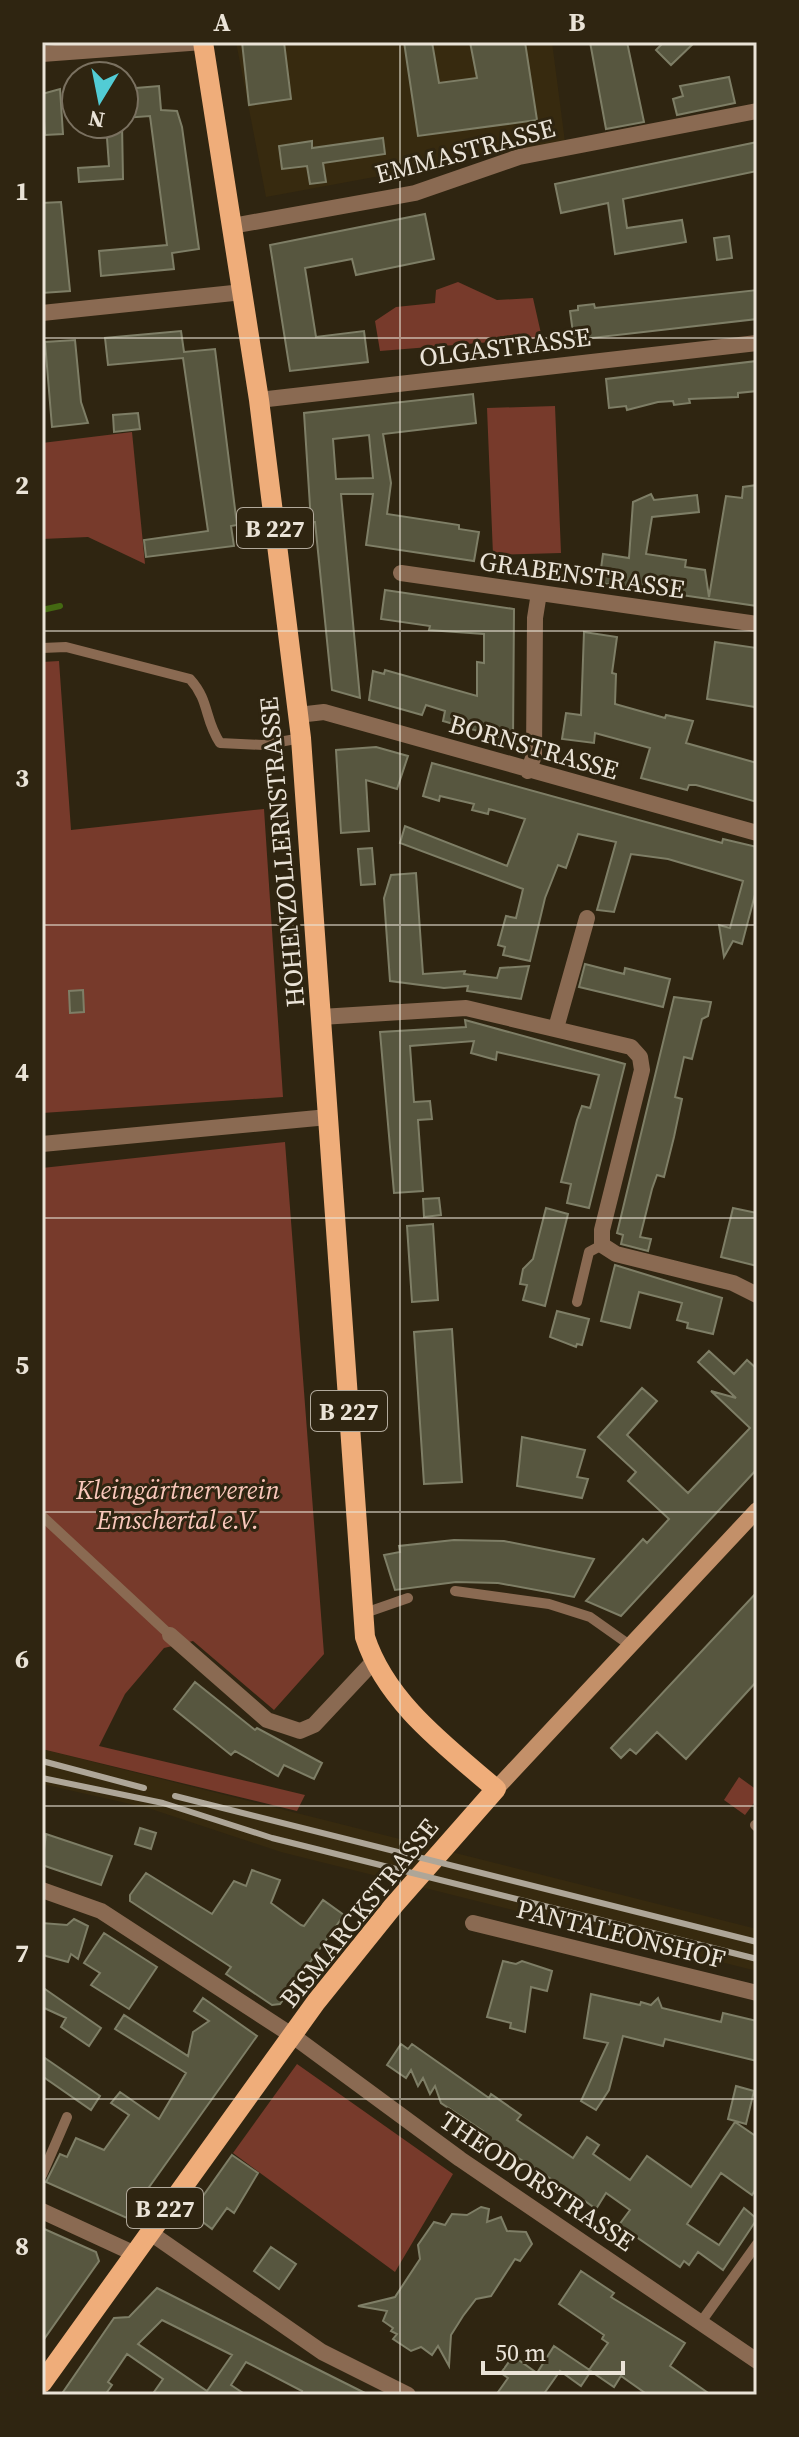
<svg xmlns="http://www.w3.org/2000/svg" width="799" height="2437" viewBox="0 0 799 2437" font-family="'Source Serif 4',serif">
<rect width="100%" height="100%" fill="#2f2511"/>
<path fill="#372a0f" d="M236 42H552L565 142 266 197Z
M42 1749 757 1929V1971L281 1852 148 1808 42 1784Z"/>
<path fill="#773a2b" d="M458 282 497 300 533 298 542 338 380 351 375 321 396 307 435 303 436 290Z
M555 406 561 553 493 555 487 408Z
M132 432 145 564 88 537 42 539V443Z
M59 661 71 830 264 809 283 1097 42 1113V662Z
M285 1142 324 1654 274 1710 193 1641 164 1648 125 1694 99 1746 305 1795 297 1811 42 1749V1168Z
M739 1777 757 1790V1799L745 1815 724 1800Z
M297 2064 453 2174 395 2272 233 2153Z"/>
<g fill="none" stroke-linecap="round" stroke-linejoin="round">
<path stroke="#446912" stroke-width="6" d="M42 610 60 606"/>
</g>
<path fill="#57563f" stroke="#7e7e66" stroke-width="2" fill-rule="evenodd" d="M242 42H284L291 99 249 105Z
M404 42H432L439 83 477 78 470 42H525L537 120 418 136Z
M590 42H627L644 122 606 129Z
M664 42H695L671 65 656 50Z
M729 77 735 103 677 115 673 99 683 96 680 86Z
M159 86 161 110 177 111 182 127 199 249 172 253 174 269 101 276 99 251 167 245 150 116 124 118V89Z
M60 89 63 134 45 135 42 94Z
M106 124H122L123 179 79 182 78 168 109 166Z
M383 138 385 154 323 163 326 182 310 184 307 166 282 169 279 146 312 141V148Z
M757 142V171L623 199 627 228 682 220 686 242 615 254 608 203 561 213 555 184Z
M61 202 70 291 42 293V203Z
M425 214 434 259 356 275 352 259 305 268 316 337 364 331 368 362 290 371 270 245Z
M729 236 732 258 717 260 714 238Z
M757 290V319L574 340 570 311 578 310V306L594 304 595 308Z
M181 331 184 352 215 349 237 525 231 526 234 546 146 557 144 540 208 531 183 358 108 365 105 338Z
M75 340 81 402 88 423 52 427 45 342Z
M757 361V391L738 393V397L689 399 690 403 674 405 673 401 658 402 627 410 626 406 609 408 606 379Z
M473 394 476 423 383 434 391 483 387 514 459 525V529L479 532 474 561 366 545 373 494H341L360 698 332 690 315 522H311L304 413ZM369 435 373 478 336 479 333 439Z
M138 413 140 429 114 432 113 415Z
M757 485V606L599 583 603 554 629 558 633 502 651 494 654 500 697 495 699 512 652 517 646 554 686 560 685 567 705 570 709 597 726 496 742 498 743 487Z
M385 590 514 609 513 741 443 721 445 711 426 705 422 715 369 700 373 671 384 674 385 670 477 696V662L484 663V634L429 630 430 626 381 619Z
M584 632 617 637 612 673 616 674 615 704 665 718 666 715 693 721 686 743 757 763V802L696 785H689L687 790 641 778 650 748 595 733 594 743 562 739 566 713 581 715Z
M715 642 757 648 755 707 707 699Z
M376 747 408 756 397 789 366 780 369 831 341 833 336 750Z
M432 763 722 843 723 839 757 847V887L742 944 733 941 724 957 719 925 730 928 743 881 668 859 631 854 614 912 597 910 616 842 578 834 566 868 558 865 545 898 530 961 503 955 505 947 498 945 506 916 516 918 523 889 400 843 405 826 507 866 525 819 489 809 488 814 472 810 474 804 440 796 439 801 423 796Z
M372 848 375 884 361 885 358 849Z
M416 873 423 974 465 971 464 974 497 978 500 968 529 966 521 999 467 991 468 986 444 988 390 981 384 898 391 875Z
M585 964 624 974 625 968 670 979 663 1007 579 987Z
M83 990 84 1012 70 1013 69 991Z
M674 997 711 1002 708 1016 702 1019 692 1059 684 1057 675 1097 682 1099 674 1137 664 1177 657 1175 652 1189 640 1237 651 1239 648 1251 621 1244 623 1235 617 1233Z
M465 1020 625 1064 589 1208 567 1203 571 1184 561 1182 577 1120 582 1106 590 1108 599 1075 497 1052 496 1060 471 1053 474 1041 410 1046 414 1102 430 1101 432 1119 418 1120 423 1191 394 1193 380 1032 466 1027Z
M439 1198 441 1215 424 1217 423 1199Z
M546 1208 568 1214 545 1306 523 1300 527 1285 520 1284 523 1269 533 1259Z
M733 1208 757 1213V1266L721 1257Z
M433 1224 438 1300 412 1302 407 1226Z
M615 1265 722 1298 713 1334 687 1328 688 1323 677 1320 682 1303 639 1292 630 1328 601 1321Z
M557 1311 589 1319 582 1345 577 1344 576 1347 550 1337Z
M452 1329 462 1482 424 1484 414 1332Z
M709 1351 734 1374 747 1360 757 1369V1469L621 1616 586 1601 643 1539 647 1543 669 1519 628 1481 636 1472 598 1437 642 1388 657 1401 627 1435 688 1493 750 1428 711 1391 736 1398 698 1362Z
M522 1437 585 1450 577 1477 588 1479 582 1498 517 1486Z
M454 1540 504 1541 594 1559 574 1597 498 1583 456 1582 395 1590 384 1555 400 1552 399 1546Z
M757 1592V1681L686 1759 657 1732 636 1754 630 1749 621 1758 611 1748Z
M195 1682 255 1730 257 1728 322 1763 314 1779 284 1765 278 1776 235 1751 231 1755 174 1709Z
M140 1828 156 1833 151 1849 135 1844Z
M46 1834 112 1856 101 1885 42 1865Z
M252 1870 280 1880 271 1903 301 1925 304 1926 323 1900 344 1915 280 2004 272 2005 226 1974 231 1967 130 1901V1895L146 1873 212 1914 234 1881 246 1886Z
M74 1919 88 1926 78 1959 71 1954 68 1962 46 1956 42 1953V1923L67 1925Z
M104 1933 157 1967 129 2009 91 1985 100 1973 84 1963Z
M503 1961 516 1964 522 1961 552 1971 547 1991 531 1987 525 2032 510 2028 511 2023 487 2017Z
M42 1987 101 2028 89 2046 61 2027 66 2018 42 2007Z
M591 1994 640 2005 641 2002 651 2005 658 1998 662 2008 721 2022 723 2013 757 2021V2061L665 2039 663 2046 623 2036 609 2090 596 2110 581 2101 608 2043 584 2038Z
M203 1998 257 2036 127 2218 46 2182 60 2154 67 2157 76 2138 104 2150 129 2115 111 2103 120 2092 159 2119 186 2073 115 2029 124 2015 188 2056 193 2032 209 2021 194 2011Z
M401 2044 408 2049 412 2044 489 2098 491 2094 521 2115 517 2120 573 2158 587 2137 599 2145 593 2154 630 2180 647 2156 691 2187 735 2122 757 2137V2187L752 2195 721 2173 687 2224 719 2245 744 2208 757 2219 723 2270 698 2252 689 2265 684 2261 680 2267 619 2225 630 2210 606 2193 596 2209 585 2201 579 2202 571 2196 573 2193 481 2134 483 2131 441 2103 435 2086 430 2094 423 2078 418 2086 411 2070 406 2078 387 2065Z
M42 2056 100 2096 91 2110 42 2076Z
M736 2086 754 2091 746 2124 728 2119Z
M232 2155 258 2173 234 2213 227 2208 212 2229 191 2213Z
M481 2207 489 2209 487 2222 501 2217 507 2231 526 2232 532 2244 520 2261 515 2259 491 2296 476 2299 463 2316 451 2335 449 2366 438 2346 432 2355 421 2347 411 2351 393 2339 397 2334 391 2331 393 2328 383 2321 387 2311 358 2306 395 2297 420 2259 418 2245 434 2222 445 2225 452 2214 467 2215Z
M42 2228 96 2252 99 2261 42 2342Z
M271 2247 296 2264 279 2289 254 2271Z
M581 2271 614 2293 611 2297 685 2343 670 2366 711 2395H648L621 2376 614 2387 589 2370 608 2343 602 2339 604 2335 559 2304Z
M157 2288 313 2367 369 2395H300L302 2391 246 2362 231 2385 246 2395H152L163 2379 127 2354 108 2382 112 2385 105 2395H61L114 2318 129 2317ZM162 2320 232 2355 207 2391 138 2344Z
M554 2346 591 2371 581 2386 560 2371 543 2395H496L508 2378 501 2373 513 2356 537 2373Z"/>
<g fill="none" stroke-linecap="round" stroke-linejoin="round">
<path stroke="#8a6a52" stroke-width="10" d="M42 648 66 647 190 679C210 701 204 719 220 743L263 745 301 738
M577 1302 589 1252 602 1245
M42 1516 170 1635
M455 1591 549 1604 590 1617 631 1646
M362 1614 408 1598
M755 1825 757 1827
M42 2175 67 2117
M701 2322 757 2244"/>
<path stroke="#8a6a52" stroke-width="16" d="M42 54 203 42
M232 226 415 193 519 157 757 111
M42 313 243 292
M259 400 757 343
M401 573 757 624
M298 715 324 712 757 833
M528 771 534 756 535 618 539 593
M321 1017 466 1008 631 1047 640 1057 642 1070 602 1230V1245L616 1254 733 1283 757 1295
M556 1028 587 918
M42 1144 328 1117
M170 1635 267 1720 300 1731 314 1725 373 1662
M42 1890 101 1911 293 2036 460 2159 757 2361
M473 1923 757 1993
M42 2211 133 2253
M149 2232 322 2352 408 2395"/>
<path stroke="#c39069" stroke-width="16" d="M496 1789 757 1510"/>
<path stroke="#efad7a" stroke-width="20" d="M42 2383 316 2002 394 1905 496 1789C446 1746 386 1702 365 1637L301 738 259 400 203 42"/>
<path stroke="#aea698" stroke-width="6" d="M42 1761 144 1788
M42 1778 163 1803 272 1838 757 1959
M175 1796 757 1942"/>
</g>
<path fill="none" stroke="#eae3d7" stroke-width="2" stroke-opacity="0.55" d="M400 42V2395M42 338H757M42 631H757M42 925H757M42 1218H757M42 1512H757M42 1806H757M42 2099H757"/>
<g text-anchor="middle" dominant-baseline="central" stroke-width="6" stroke-linejoin="round" paint-order="stroke">
<g fill="#2f2511" stroke="#b2aa9c" stroke-width="2">
<rect x="237" y="508" width="76" height="40" rx="6"/>
<rect x="311" y="1391" width="76" height="40" rx="6"/>
<rect x="127" y="2188" width="76" height="40" rx="6"/>
</g>
<g font-size="24" font-weight="bold" fill="#eae3d7">
<text x="275" y="528">B 227</text>
<text x="349" y="1411">B 227</text>
<text x="165" y="2208">B 227</text>
</g>
<g font-size="26" fill="#eae3d7" stroke="#2f2511">
<text transform="translate(465 151) rotate(-15)">EMMASTRASSE</text>
<text transform="translate(505 347) rotate(-7)">OLGASTRASSE</text>
<text transform="translate(582 575) rotate(8)">GRABENSTRASSE</text>
<text transform="translate(534 747) rotate(16)">BORNSTRASSE</text>
<text transform="translate(282 852) rotate(-95)">HOHENZOLLERNSTRASSE</text>
<text transform="translate(359 1913) rotate(-51)">BISMARCKSTRASSE</text>
<text transform="translate(621 1934) rotate(14)">PANTALEONSHOF</text>
<text transform="translate(537 2181) rotate(34)">THEODORSTRASSE</text>
</g>
<g font-size="26" font-style="italic" fill="#f9c7bb" stroke="#2f2511">
<text x="178" y="1490">Kleingärtnerverein<tspan x="178" dy="30">Emschertal e.V.</tspan></text>
</g>
</g>
<rect width="799" height="2437" fill="none" stroke="#2f2511" stroke-width="88"/>
<g transform="translate(100 100) rotate(190)"><circle r="38" fill="#2f2511" stroke="#7a7160" stroke-width="2"/>
<path d="M0-6L14 30L0 20L-14 30Z" fill="#52ccd5"/>
<text y="-12" font-size="22" font-weight="bold" text-anchor="middle" fill="#eae3d7">N</text>
</g>
<path d="M483 2361v12h140v-12" fill="none" stroke="#eae3d7" stroke-width="4"/>
<text x="495" y="2361" font-size="24" fill="#eae3d7" stroke="#2f2511" stroke-width="6" paint-order="stroke">50 m</text>
<rect x="44" y="44" width="711" height="2349" fill="none" stroke="#eae3d7" stroke-width="3"/>
<g font-size="26" text-anchor="middle" font-weight="bold" fill="#eae3d7">
<text x="222" y="31">A</text>
<text x="577" y="31">B</text>
<text x="22" y="200">1</text>
<text x="22" y="494">2</text>
<text x="22" y="787">3</text>
<text x="22" y="1081">4</text>
<text x="22" y="1374">5</text>
<text x="22" y="1668">6</text>
<text x="22" y="1962">7</text>
<text x="22" y="2255">8</text>
</g>
</svg>
